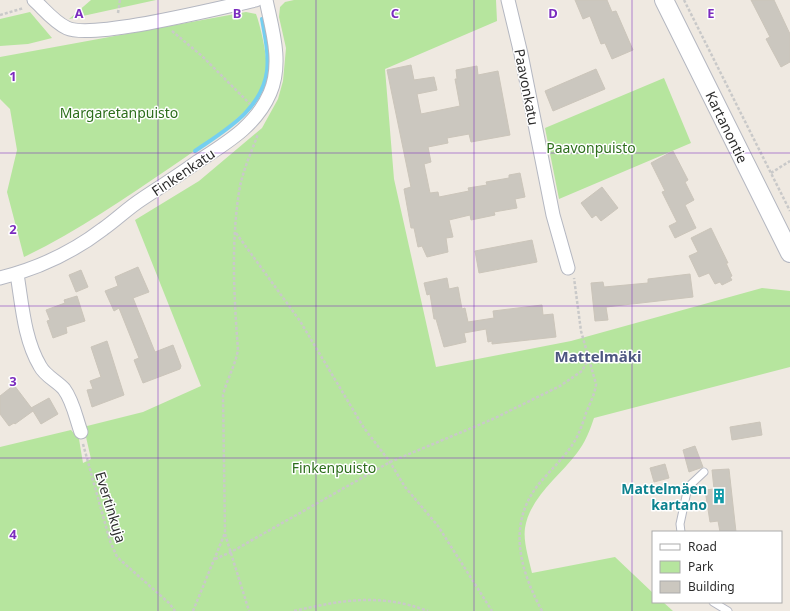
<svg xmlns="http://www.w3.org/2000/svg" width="790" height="611" viewBox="0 0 790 611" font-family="'Noto Sans',sans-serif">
<rect width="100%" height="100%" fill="#efe9e1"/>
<path fill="#b6e59e" d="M91 0H156L69 19Z
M294 0H496L497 21 385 69 394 179 436 367 571 341 762 288 790 291V367L594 418C590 430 585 443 577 453 559 477 530 497 525 528 523 542 529 559 532 573L615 557 653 593V602H663L673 611H0V447L71 430 79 439 83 463 91 459 86 437 87 426 143 412 201 386 135 220 199 181 262 128 278 99 283 81 286 48 279 17 280 7 285 2Z
M30 12 52 38 28 44 0 46V19Z
M246 12 256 14C261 27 270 67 266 79 263 87 258 97 253 103 230 128 201 146 174 165 125 198 77 232 24 257L7 192 17 150 10 109 0 99V57Z
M664 78 691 143 559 199 545 128Z"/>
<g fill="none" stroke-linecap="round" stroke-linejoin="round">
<path stroke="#75cff0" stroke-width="4" d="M195 151C224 131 262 110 267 71 269 54 265 36 262 19"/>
</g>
<path fill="#cbc7bf" stroke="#cbc5ba" d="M575 0H607L612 12 616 11 633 50 612 59 605 43 601 44 590 16 583 19Z
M751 0H774L790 34V62L781 67 766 39 770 37Z
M411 65 414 80 434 77 437 90 417 94 421 114 460 106 455 79H457L456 70 477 66 478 75 498 71 510 135 471 142 469 134 447 138 448 143 428 147 431 162 424 164 430 193 438 192 439 197 469 191 468 188 487 185 486 182 509 178V175L520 173 525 197 515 199 517 208 494 212 495 215 471 220 470 215 449 220 453 237 446 238 448 252 427 257 422 246 418 247 414 228H411L404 189 411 187 387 70Z
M596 69 605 89 553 111 545 91Z
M673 151 688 180 685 182 694 200 685 205 696 228 675 238 669 226 677 222 662 192 665 191 651 163Z
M602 187 618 208 601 221 596 215 592 218 581 203Z
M711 228 728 263H726L732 276 730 277 732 280 722 285 720 282 715 284 709 273 699 277 689 256 698 252 691 238Z
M532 240 537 262 479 273 475 251Z
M138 267 149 292 133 298 155 352 173 345 181 366 180 369 143 383 134 360 139 358 119 308 114 311 105 291 118 286 115 277Z
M81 270 88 287 76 292 69 275Z
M690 274 693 297 606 307 608 320 595 321 591 283 603 282 604 287 648 283V279Z
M447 278 449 289 458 287 462 309 465 308 468 322 494 318 493 311 542 305 543 315 553 314 556 337 492 344V341L488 342 486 329 464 333 466 342 444 347 436 319H434L430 294 427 295 424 283Z
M77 296 85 321 66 327 67 333 53 338 47 321 50 320 46 310 65 303 64 300Z
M107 341 124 395 92 407 87 390 93 389 90 381 101 377 91 347Z
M14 385 33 410 31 408 49 398 58 414 41 424 33 411 15 424 14 423 9 426 0 414V396Z
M760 422 762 435 732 440 730 427Z
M695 446 703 467 689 472 683 450Z
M665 464 669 478 654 482 650 468Z
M729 469 736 532H720L718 521 710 522 705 490 714 489 712 470Z"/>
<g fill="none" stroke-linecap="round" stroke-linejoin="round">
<g stroke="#b4b7c1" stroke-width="9">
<path id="lane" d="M681 532 680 524 688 487 704 472
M713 602 728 611"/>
</g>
<g stroke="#b4b7c1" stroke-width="15">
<path id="street" d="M34 0C44 9 54 22 67 28 93 40 222 7 256 0
M508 0 521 54 553 215 568 268
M17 274C22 304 24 339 40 366 45 376 57 381 64 389 73 401 76 418 81 432
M0 278C36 269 73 252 103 229 116 220 128 208 142 199 160 187 179 175 197 162 226 143 256 126 270 93 283 63 272 29 266 0"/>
</g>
<g stroke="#b4b7c1" stroke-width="20">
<path id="secondary" d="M664 0 790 253"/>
</g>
<path stroke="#c9c9c9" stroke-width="2.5" stroke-dasharray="3 2" stroke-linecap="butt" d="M684 0 790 211
M118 13 120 0
M0 15 24 8
M172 31 202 56 250 104
M771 173 790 161
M236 233 300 321 364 428 390 462 405 487 438 526 492 611
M83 444 110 541 117 557 169 603 175 611
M225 534 249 611
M215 559 231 552 390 462 493 419 560 386 582 371 589 358
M193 611 225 533 223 395C227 379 235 366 238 350 234 298 231 243 239 192 242 172 251 153 258 134
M294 611C342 600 380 593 428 611
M542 611C520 570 507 525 538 485 551 469 568 455 578 435 581 428 584 420 586 413 590 403 595 394 596 384L581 331 574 278"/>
<use href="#lane" stroke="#fff" stroke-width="7"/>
<use href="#street" stroke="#fff" stroke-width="13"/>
<use href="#secondary" stroke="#fff" stroke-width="18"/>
</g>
<path fill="none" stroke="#7b2cbf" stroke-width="1" stroke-opacity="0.55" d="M158 0V611M316 0V611M474 0V611M632 0V611M0 153H790M0 306H790M0 458H790"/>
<defs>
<g id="building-bare" transform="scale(1.2)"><path d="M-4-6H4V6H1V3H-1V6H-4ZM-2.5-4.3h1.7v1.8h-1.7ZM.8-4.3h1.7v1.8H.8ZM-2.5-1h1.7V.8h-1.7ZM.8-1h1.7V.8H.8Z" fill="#0f9aa8" stroke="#fff" stroke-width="2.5" paint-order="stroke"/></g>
</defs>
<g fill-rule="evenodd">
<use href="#building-bare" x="719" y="496"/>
</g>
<g text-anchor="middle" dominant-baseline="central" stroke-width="3" stroke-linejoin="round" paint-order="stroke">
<g font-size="14" fill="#2e2e2e" stroke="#fff">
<text transform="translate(527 87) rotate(79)">Paavonkatu</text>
<text transform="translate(727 127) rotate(64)">Kartanontie</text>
<text transform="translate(183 172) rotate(-34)">Finkenkatu</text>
<text transform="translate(111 507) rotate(73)">Evertinkuja</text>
</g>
<g font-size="14" fill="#2c6e1b" stroke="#fff">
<text x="119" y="112">Margaretanpuisto</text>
<text x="591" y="147">Paavonpuisto</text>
<text x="334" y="467">Finkenpuisto</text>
</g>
<g font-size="14" font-weight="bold" fill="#0d838f" stroke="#fff" text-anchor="end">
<text x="707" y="488">Mattelmäen<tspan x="707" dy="16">kartano</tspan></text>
</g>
<g font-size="15" font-weight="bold" fill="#4d5680" stroke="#fff">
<text x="598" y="356">Mattelmäki</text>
</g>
</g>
<g font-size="13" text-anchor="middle" font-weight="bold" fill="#7b2cbf" stroke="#fff" stroke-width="3" stroke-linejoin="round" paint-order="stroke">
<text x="79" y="18">A</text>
<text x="237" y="18">B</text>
<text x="395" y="18">C</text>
<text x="553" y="18">D</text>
<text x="711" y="18">E</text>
<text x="13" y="81">1</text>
<text x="13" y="234">2</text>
<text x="13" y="386">3</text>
<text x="13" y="539">4</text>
</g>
<rect x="652" y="531" width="130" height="72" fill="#ffffff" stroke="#ababab"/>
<rect x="660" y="544" width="20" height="6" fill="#ffffff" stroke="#ababab"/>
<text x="688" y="551" font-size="12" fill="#2e2e2e">Road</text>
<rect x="660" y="561" width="20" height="12" fill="#b6e59e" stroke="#ababab"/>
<text x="688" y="571" font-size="12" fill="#2e2e2e">Park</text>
<rect x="660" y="581" width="20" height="12" fill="#cbc7bf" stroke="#ababab"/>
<text x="688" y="591" font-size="12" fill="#2e2e2e">Building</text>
</svg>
